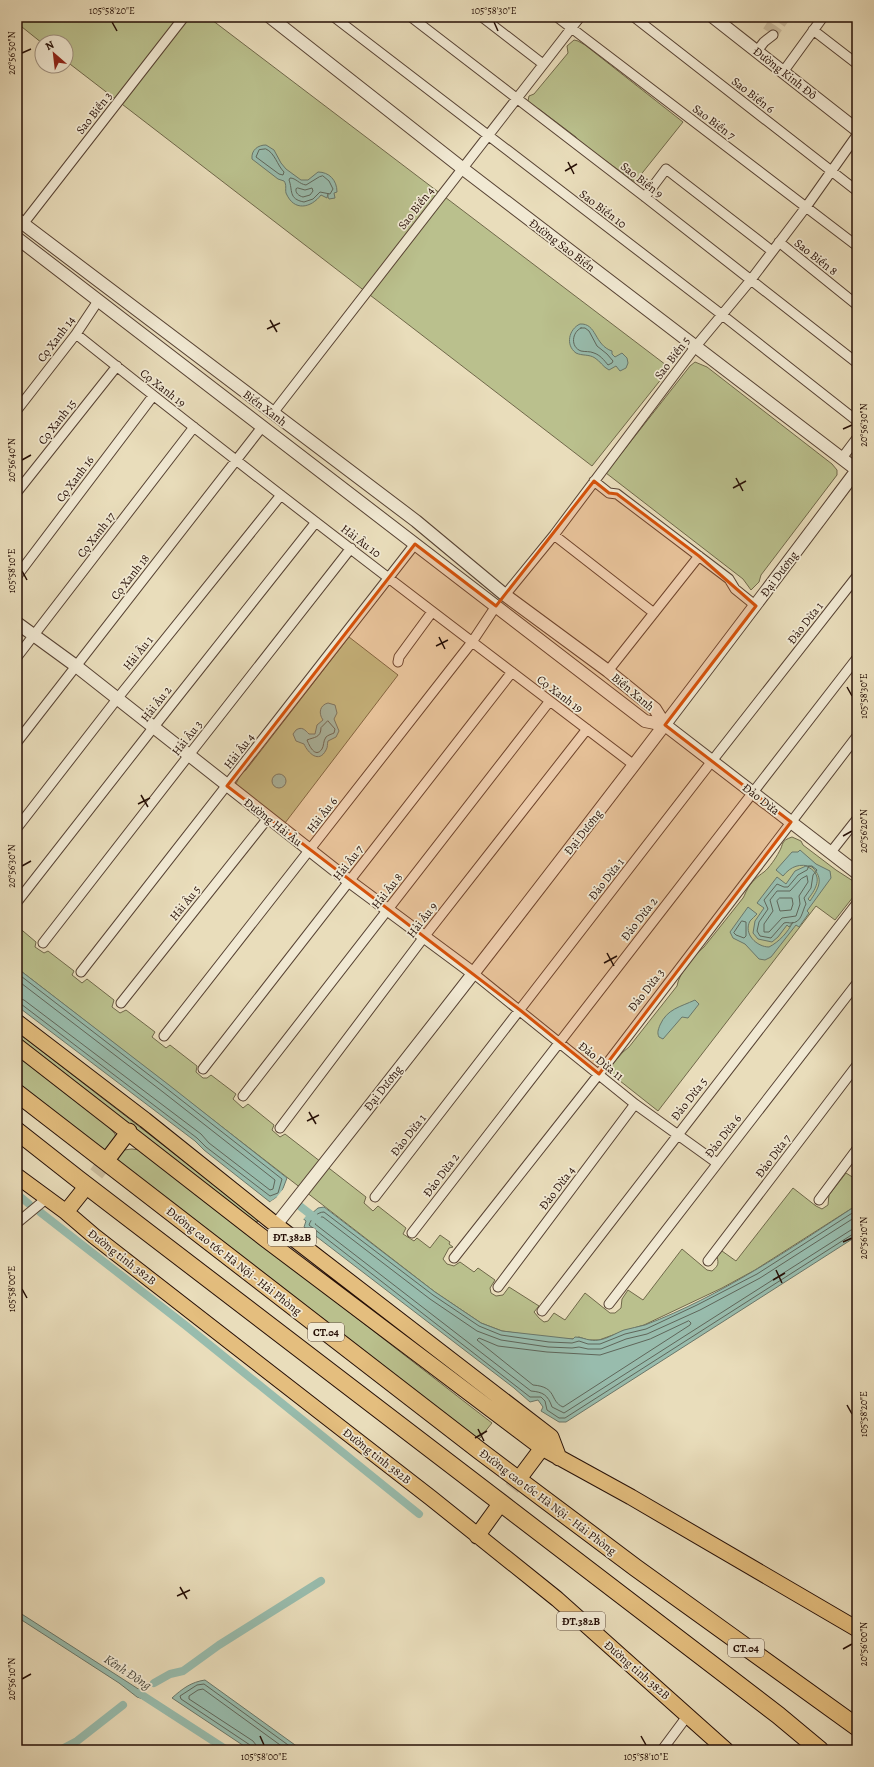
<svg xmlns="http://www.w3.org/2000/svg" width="874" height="1767" viewBox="0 0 874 1767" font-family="Alegreya,serif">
<rect width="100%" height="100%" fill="#e9ddbb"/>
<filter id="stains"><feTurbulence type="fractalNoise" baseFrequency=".005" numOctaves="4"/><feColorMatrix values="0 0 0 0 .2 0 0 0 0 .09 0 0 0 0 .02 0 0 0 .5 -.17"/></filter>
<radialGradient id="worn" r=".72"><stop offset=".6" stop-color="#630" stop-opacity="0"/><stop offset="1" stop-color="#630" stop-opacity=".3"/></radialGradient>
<path fill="#bac08d" stroke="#70684a" d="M17 17H208L670 368 592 466 66 61V42L42 43 17 23Z
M574 40 578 41 585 45 683 122 635 182 577 140 576 137 539 109H536L528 101 529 96 534 94 568 53 567 46Z
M695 362 707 367 832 464 837 470V475L761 575 759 582 751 590 743 579 606 473 690 366Z
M349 637 398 675 285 823 238 787 236 784 241 773 246 770Z
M792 837 801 841 803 845 836 870 853 881 857 886V892L835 920 816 906 658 1111 615 1077 610 1072V1067L623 1052 629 1047 677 986C679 973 694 955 704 947L743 898C745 895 745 893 747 890 750 883 758 876 764 872 769 868 776 858 779 852 784 844 780 841 792 837Z
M17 926 36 942 35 947 44 953 48 951 74 971 72 975 82 983 87 979 114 1000 112 1007 120 1013 126 1010 155 1032 152 1037 166 1048 170 1045 197 1066 196 1072 203 1078H207L211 1075 236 1094 233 1099 243 1108 248 1104 274 1125 272 1130 280 1137 285 1134 366 1197 364 1203 373 1211 378 1206 406 1228 403 1234 414 1241 417 1238 430 1248 440 1235 450 1242 449 1244 453 1247 449 1248 443 1259 447 1264 454 1266 460 1262 474 1272 478 1268 495 1280 490 1288 491 1293 496 1296 503 1295 509 1287 539 1306 534 1312 539 1318 544 1322 548 1321 554 1313 565 1320 585 1293 610 1313H615L621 1308 622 1299 628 1290 643 1300 682 1249 707 1270 712 1271C718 1266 719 1264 717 1257L722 1251 736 1261 793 1188 816 1206 822 1209 828 1205 829 1195 846 1173 857 1180V1205L755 1270 722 1288 644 1325 624 1331 599 1340H588L579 1337 573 1339 549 1338 502 1331 481 1323 435 1292 17 968Z
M17 1032 256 1217 258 1222 254 1221 17 1038Z
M17 1055 106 1124 115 1134 116 1138 105 1158 17 1089Z
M132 1149 140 1150 492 1423 475 1444 110 1162 124 1150Z"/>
<path fill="#98bcad" stroke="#6a776a" d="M266 145 274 150 281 163 286 169 301 180H308L318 172C329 172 337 180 337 192L334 193 335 198 329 199 328 197V193L327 198 321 195C311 208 294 212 286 193 285 189 287 185 284 181L278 179 252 159C251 150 258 145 266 145Z
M580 324C597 323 594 345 612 351V354L615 357 622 353 627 358 628 363 626 368 620 371 616 366 609 370C603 367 600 361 595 358 589 354 582 356 576 353 565 345 569 329 580 324Z
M328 703 335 705 337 713 334 719 339 731 336 737 328 741C327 744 328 747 326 750 319 764 308 753 304 744L296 741 293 734 296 730C302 726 305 730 309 734H315L317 725 323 720C318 713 320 705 328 703Z
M272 781a7 7 0 1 1 14 0a7 7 0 1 1-14 0Z
M800 850 816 864 830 871 831 878 807 911 809 913 799 927 796 925 771 957 765 960 759 959 745 944 733 938 730 932 748 907 757 914C755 916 752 919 750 921 743 934 757 947 769 947 779 942 788 932 793 922L789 927 787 925 778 937 772 942 758 939 753 933 755 921 764 908 757 903 777 877 786 884 795 871 806 866C824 874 817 888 808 899L810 901C818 889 825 879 812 867 800 863 791 866 783 876L776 870 792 852H798Z
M17 968 169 1085 287 1178 282 1191 310 1215 318 1208 324 1207 435 1292 481 1323 502 1331 573 1339 575 1337C583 1337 590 1342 599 1340 607 1339 616 1333 624 1330 631 1328 638 1327 645 1325 721 1296 790 1249 857 1205V1236L566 1422H559L541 1411 543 1407 538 1400 530 1402 514 1388 304 1227 306 1221 277 1197 270 1202 204 1150 195 1141 17 1006Z
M695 1000 699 1004 688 1018 682 1017 663 1039 659 1037C657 1033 658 1030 660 1025 667 1009 680 1007 695 1000Z
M17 1611 143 1692 150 1697 146 1700 137 1697 119 1683 17 1617Z
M205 1680 302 1750H250L172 1698C182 1689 191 1682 205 1680Z"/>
<path fill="#e9ddbb" d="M288 1183 285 1190 309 1212 302 1221 277 1200 271 1204 270 1202 276 1198Z"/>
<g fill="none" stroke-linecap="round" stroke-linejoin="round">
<path stroke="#5f665a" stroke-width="1" d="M266 149C275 153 277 165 284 172L283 175 279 174 256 157 259 150Z
M323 176 329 181 333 189 330 194 320 192 313 199 304 202C288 199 293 190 289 180L290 178C296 178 299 184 306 185L319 177Z
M298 188 305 190 312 188 313 191 310 195 303 197C299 196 295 193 296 189Z
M581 328H585L589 331 597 346 607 354 613 361 612 363 608 365C604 360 600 355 594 353 590 351 585 352 581 351 570 347 572 332 581 328Z
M328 721 335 729 334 733C332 734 328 735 326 737 323 741 324 746 322 749 315 759 309 745 307 740 314 737 321 738 321 728Z
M809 866H812L817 870 813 875 811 888 804 898 806 904C802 911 802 923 791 923 789 923 787 922 784 923L771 938 760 936 757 931 759 922 768 909 764 900 777 884 784 887H788L798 875 807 870Z
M807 876 808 882 799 896 800 904 796 916 782 918 769 932H764V924L773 911 770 900 777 891H790L801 879Z
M780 898H792L793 904 791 910 780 911 777 901Z
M742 921 746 922V936L744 938 736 935 734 933Z
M17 973 166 1088 282 1179 278 1193 270 1196 206 1147 197 1138 21 1004 17 1003
M17 980 163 1092 275 1180 273 1189 270 1190 209 1143 201 1134 24 1000 17 998
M857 1210 757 1274 697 1305 646 1329 625 1334 600 1344H588L579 1341 572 1343 549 1342 501 1335 479 1326 433 1295 324 1212C317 1212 311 1219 309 1225L530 1397H541L545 1401 547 1410 559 1418H565L853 1234 857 1233
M857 1216 760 1278 700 1310 647 1334 626 1339 601 1349H588L579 1347 572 1348 548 1347 501 1340 477 1331 430 1299 323 1217H321L315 1224 531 1391C543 1392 548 1395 552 1407L564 1413 851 1230 857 1228
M689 1321 691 1323 690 1325 563 1407C549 1401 558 1387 533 1385L477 1340 479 1338 498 1346 547 1352 600 1355 650 1339Z
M252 1750 250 1745 181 1699 180 1696 197 1685 204 1684 295 1750
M257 1750 256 1745 253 1741 189 1699V1696L198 1690 203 1689 287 1750"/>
<path stroke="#98bcad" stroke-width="8" d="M17 1194 29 1204
M292 1200 319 1221
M40 1212 185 1325 419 1514
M154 1683 170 1674 183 1671 219 1645 321 1581
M139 1693 227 1750
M60 1750 77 1741 123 1705"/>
<path stroke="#ccbea0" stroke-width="9" stroke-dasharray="9 4.5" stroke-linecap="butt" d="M767 31 776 17
M773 35 786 17"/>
<path stroke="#ccbea0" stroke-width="15" stroke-dasharray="15 8" stroke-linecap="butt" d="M82 1192 107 1160
M498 1507 521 1476"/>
<g stroke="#574233" stroke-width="11">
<path id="minor" d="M334 17 721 314 857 421
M411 17 645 197 857 363
M482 17 543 64
M557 17 857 246
M634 17 857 191
M813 30 857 64
M757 51 764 42 773 35
M783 72 823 17
M645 197 666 169 772 251
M23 224 184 17
M779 242 857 305
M76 334C260 481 447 623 634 765
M17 410 76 334 98 301
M273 413 580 17
M842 458 857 438
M594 481 609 493 617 494 729 579 735 589 756 606
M17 492 117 366
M554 535 654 613
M17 576 153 396
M505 595 554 535 696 346 750 281 806 207 857 135
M17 657 194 427
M398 662 399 657 432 612
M608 671 699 556
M17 742 262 427
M17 828 117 699 281 495
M831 852 857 819
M17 902 153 728 316 522
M43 943 189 755 351 548
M81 972 415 544
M473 973 635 1104 717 1163
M121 1003 268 818
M164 1036 472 642 496 606
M203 1069 512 672
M243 1096 549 702
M280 1128 424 937 587 729
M375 1197 712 761 857 576
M819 1200 857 1149
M17 1223 46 1199
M412 1233 857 658
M454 1258 599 1074 857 736
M708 1261 857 1065
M498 1287 635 1104
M609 1304 857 983
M542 1311 857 903
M662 1750 688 1715"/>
</g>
<g stroke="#574233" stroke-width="14">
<path id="tertiary" d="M270 17 462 168 857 470
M713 17 857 130
M17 219 416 521 505 595 608 671 655 709 665 725 857 873
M17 238 645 721 665 725
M17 623 76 666 349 881 473 973
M276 1225C473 976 667 724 857 470"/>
</g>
<g stroke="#260f06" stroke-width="17">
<path id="primary" d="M17 1022 145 1120 276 1225 551 1437 559 1458
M17 1046 265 1239 542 1448 631 1497 857 1629
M107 1160 129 1131
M17 1176 66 1212 94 1236 431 1498 557 1599 726 1750
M66 1212 82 1192
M521 1476 548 1440
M477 1536 498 1507"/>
</g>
<g stroke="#260f06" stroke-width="19">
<path id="motorway" d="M17 1093 480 1451 636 1568 857 1727
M17 1131 78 1179 778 1715 820 1750"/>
</g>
<use href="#minor" stroke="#f1e9d3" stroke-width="9"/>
<use href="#tertiary" stroke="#f1e9d3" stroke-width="12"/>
<use href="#primary" stroke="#e4be7e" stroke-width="15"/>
<use href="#motorway" stroke="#e4be7e" stroke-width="17"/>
</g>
<path fill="#d5520b" fill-opacity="0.2" stroke="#d5520b" stroke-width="3" stroke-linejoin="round" d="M594 481 609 493 617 494 699 556 756 606 665 725 791 822 599 1074 520 1010 227 786 415 544 496 606Z"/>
<path fill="none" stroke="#260f06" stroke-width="1.5" d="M112 22 117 31M494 22 498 31M22 53 31 49M568 162 574 174M565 171 577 164M270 320 277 332M267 329 280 323M843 429 852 425M22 460 31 455M736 478 743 491M733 488 746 481M22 571 27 580M439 637 445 649M436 646 448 640M847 687 852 696M141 795 148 807M138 804 150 798M843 836 852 831M22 866 31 861M607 953 614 966M604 963 617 956M309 1112 316 1124M307 1121 319 1115M843 1242 852 1238M776 1270 782 1283M773 1280 785 1273M22 1289 27 1298M847 1405 852 1414M478 1429 484 1441M475 1438 487 1431M180 1587 187 1599M177 1596 190 1590M843 1649 852 1644M22 1679 31 1674M260 1736 264 1745M641 1736 646 1745"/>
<g text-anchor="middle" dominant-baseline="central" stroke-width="3.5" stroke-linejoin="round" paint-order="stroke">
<g fill="#f1e9d3" stroke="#635044" stroke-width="1">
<rect x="268" y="1228" width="48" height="18" rx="3"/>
<rect x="308" y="1323" width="36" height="18" rx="3"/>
<rect x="557" y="1612" width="48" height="18" rx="3"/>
<rect x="728" y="1639" width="36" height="18" rx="3"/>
</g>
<g font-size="11" font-weight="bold" fill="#260f06">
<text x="292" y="1237">ĐT.382B</text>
<text x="326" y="1332">CT.04</text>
<text x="581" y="1621">ĐT.382B</text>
<text x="746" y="1648">CT.04</text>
</g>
<g font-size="12" fill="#260f06" stroke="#f1e9d3">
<text transform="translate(785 73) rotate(38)">Đường Kinh Đô</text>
<text transform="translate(753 95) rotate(38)">Sao Biển 6</text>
<text transform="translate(94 113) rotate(-52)">Sao Biển 3</text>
<text transform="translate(714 122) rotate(37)">Sao Biển 7</text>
<text transform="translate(642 180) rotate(38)">Sao Biển 9</text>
<text transform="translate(416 208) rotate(-52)">Sao Biển 4</text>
<text transform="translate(603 209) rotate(37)">Sao Biển 10</text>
<text transform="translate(562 245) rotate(37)">Đường Sao Biển</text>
<text transform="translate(816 257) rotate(38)">Sao Biển 8</text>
<text transform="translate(56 339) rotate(-53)">Cọ Xanh 14</text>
<text transform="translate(672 358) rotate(-53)">Sao Biển 5</text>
<text transform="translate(163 388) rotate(38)">Cọ Xanh 19</text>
<text transform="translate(265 408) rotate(37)">Biển Xanh</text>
<text transform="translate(57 422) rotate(-52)">Cọ Xanh 15</text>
<text transform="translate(75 479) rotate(-53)">Cọ Xanh 16</text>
<text transform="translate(96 535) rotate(-52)">Cọ Xanh 17</text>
<text transform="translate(361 541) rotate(37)">Hải Âu 10</text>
<text transform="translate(779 574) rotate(-53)">Đại Dương</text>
<text transform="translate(130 577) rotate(-52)">Cọ Xanh 18</text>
<text transform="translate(805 623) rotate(-52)">Đảo Dừa 1</text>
<text transform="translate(138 653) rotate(-51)">Hải Âu 1</text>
<text transform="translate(633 692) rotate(40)">Biển Xanh</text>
<text transform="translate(560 694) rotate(37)">Cọ Xanh 19</text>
<text transform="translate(156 704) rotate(-52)">Hải Âu 2</text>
<text transform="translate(187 738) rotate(-52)">Hải Âu 3</text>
<text transform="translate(239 751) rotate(-52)">Hải Âu 4</text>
<text transform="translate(761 799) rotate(38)">Đảo Dừa</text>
<text transform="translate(322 815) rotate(-52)">Hải Âu 6</text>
<text transform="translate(273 822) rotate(38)">Đường Hải Âu</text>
<text transform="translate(583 832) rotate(-52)">Đại Dương</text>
<text transform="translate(348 863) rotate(-52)">Hải Âu 7</text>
<text transform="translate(606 879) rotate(-52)">Đảo Dừa 1</text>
<text transform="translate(387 891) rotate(-52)">Hải Âu 8</text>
<text transform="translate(185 903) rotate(-51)">Hải Âu 5</text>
<text transform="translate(639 919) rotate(-52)">Đảo Dừa 2</text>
<text transform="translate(422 920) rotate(-52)">Hải Âu 9</text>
<text transform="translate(646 990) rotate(-52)">Đảo Dừa 3</text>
<text transform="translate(601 1061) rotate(39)">Đảo Dừa 11</text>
<text transform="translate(383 1088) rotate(-52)">Đại Dương</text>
<text transform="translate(689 1099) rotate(-52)">Đảo Dừa 5</text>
<text transform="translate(408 1135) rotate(-52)">Đảo Dừa 1</text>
<text transform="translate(723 1136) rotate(-52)">Đảo Dừa 6</text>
<text transform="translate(773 1156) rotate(-53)">Đảo Dừa 7</text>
<text transform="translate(441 1175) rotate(-53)">Đảo Dừa 2</text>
<text transform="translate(557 1188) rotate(-53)">Đảo Dừa 4</text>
<text transform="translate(122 1257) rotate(38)">Đường tỉnh 382B</text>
<text transform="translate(234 1261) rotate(38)">Đường cao tốc Hà Nội - Hải Phòng</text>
<text transform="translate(377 1456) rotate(38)">Đường tỉnh 382B</text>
<text transform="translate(548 1502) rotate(37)">Đường cao tốc Hà Nội - Hải Phòng</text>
<text transform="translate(637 1670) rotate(41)">Đường tỉnh 382B</text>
</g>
<g font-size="13" font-style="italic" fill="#4e4c40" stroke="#f1e9d3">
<text transform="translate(128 1672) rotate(33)">Kênh Đông</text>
</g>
</g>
<rect width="874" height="1767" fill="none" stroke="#e9ddbb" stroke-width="44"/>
<g transform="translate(54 54) rotate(332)"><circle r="19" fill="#f1e9d3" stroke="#a09281"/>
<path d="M0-3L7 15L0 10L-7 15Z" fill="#8f2418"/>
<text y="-6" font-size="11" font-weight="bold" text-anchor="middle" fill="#260f06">N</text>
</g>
<rect x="22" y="22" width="830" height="1723" fill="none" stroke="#260f06" stroke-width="1.5"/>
<g font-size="10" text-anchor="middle" fill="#260f06">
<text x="112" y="14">105°58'20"E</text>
<text x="494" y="14">105°58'30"E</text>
<text transform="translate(11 53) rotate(-90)" y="4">20°56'50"N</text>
<text transform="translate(863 425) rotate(-90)" y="4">20°56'30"N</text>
<text transform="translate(11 460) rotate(-90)" y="4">20°56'40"N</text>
<text transform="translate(11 571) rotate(-90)" y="4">105°58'10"E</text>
<text transform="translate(863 696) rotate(-90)" y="4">105°58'30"E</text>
<text transform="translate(863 831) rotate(-90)" y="4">20°56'20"N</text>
<text transform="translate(11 866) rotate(-90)" y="4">20°56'30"N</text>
<text transform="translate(863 1238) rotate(-90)" y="4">20°56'10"N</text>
<text transform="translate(11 1289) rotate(-90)" y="4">105°58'00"E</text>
<text transform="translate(863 1414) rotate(-90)" y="4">105°58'20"E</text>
<text transform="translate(863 1644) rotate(-90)" y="4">20°56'00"N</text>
<text transform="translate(11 1679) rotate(-90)" y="4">20°56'10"N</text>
<text x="264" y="1760">105°58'00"E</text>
<text x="646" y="1760">105°58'10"E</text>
</g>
<rect width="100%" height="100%" filter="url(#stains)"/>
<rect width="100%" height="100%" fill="url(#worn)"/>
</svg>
